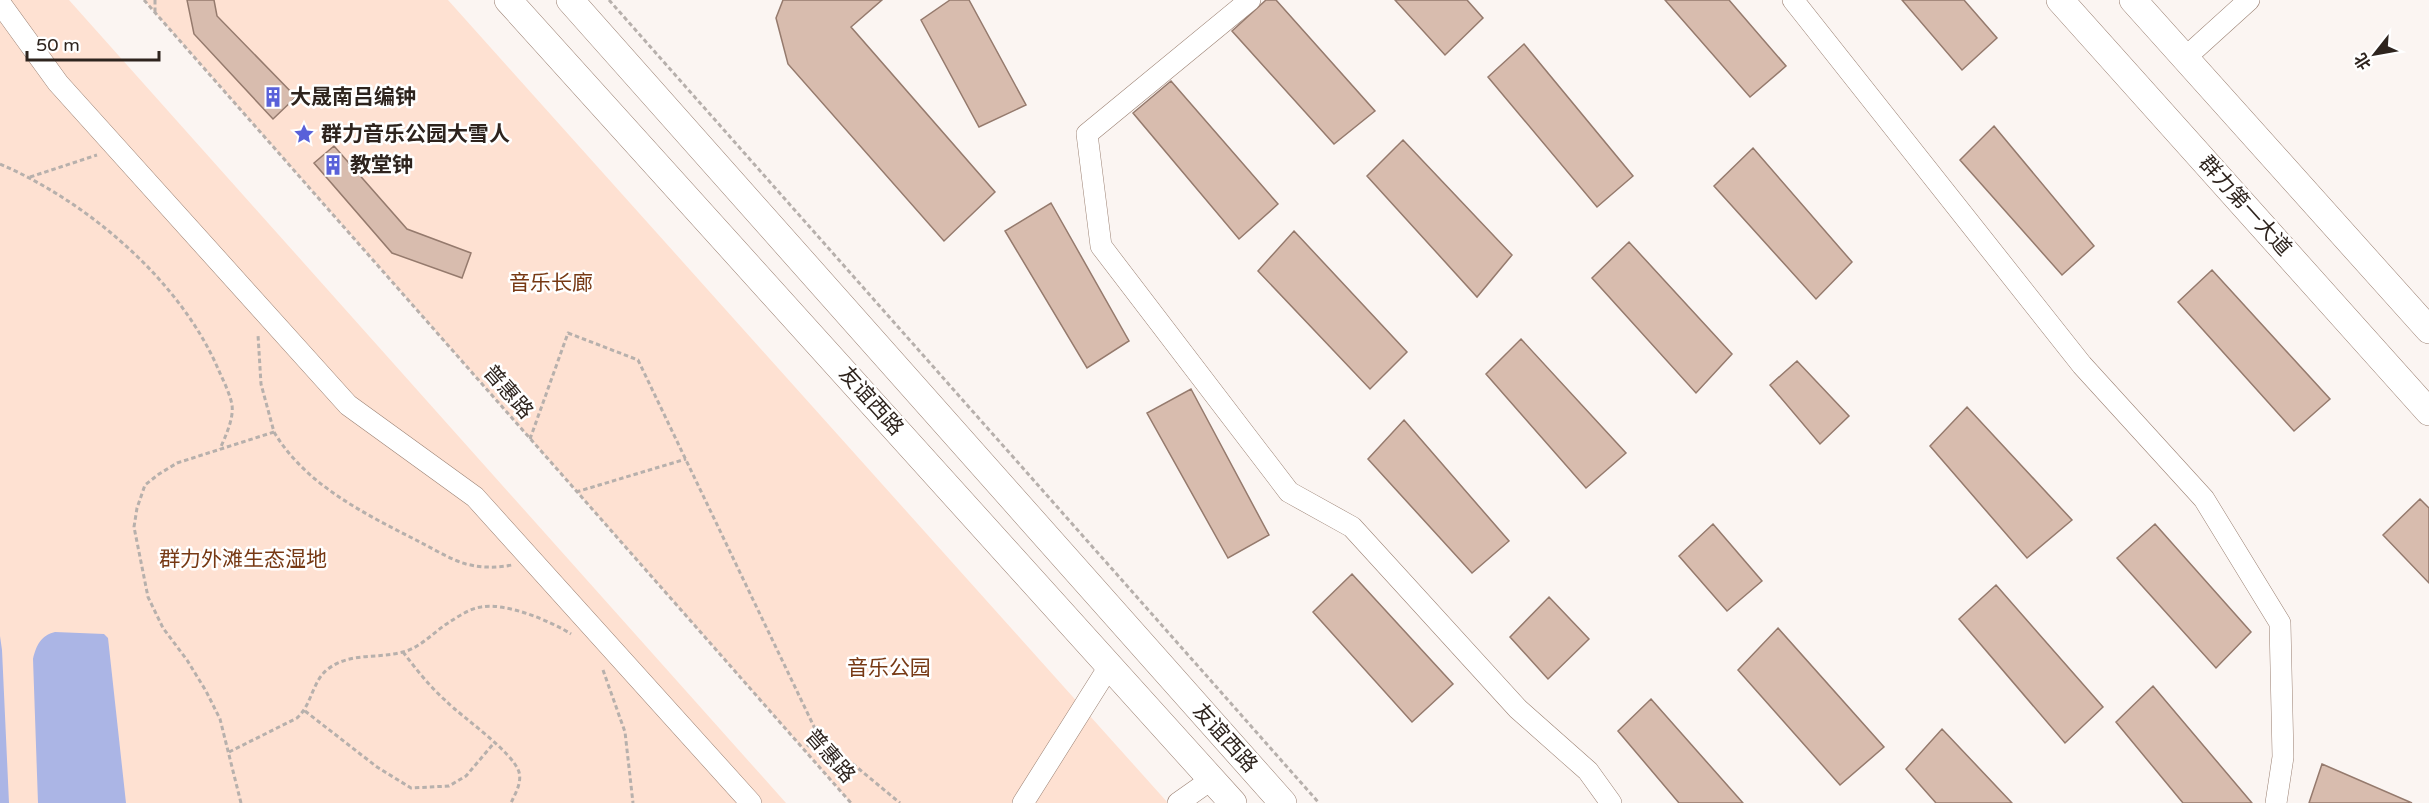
<svg xmlns="http://www.w3.org/2000/svg" width="2429" height="803" viewBox="0 0 2429 803" font-family="'Varela Round','Noto Sans SC',sans-serif">
<rect width="100%" height="100%" fill="#fbf5f2"/>
<path fill="#fee1d2" d="M0 0H69L786 803H0Z
M144 0H448L1168 803H851Z"/>
<path fill="#abb5e5" d="M55 632 104 634 108 638 126 803H38L33 659C36 646 41 635 55 632Z
M0 636 2 650 9 803H0Z"/>
<path fill="#d8bcae" stroke="#957a6d" stroke-width="1.5" d="M187 0H214L217 16 296 97 273 119 194 34Z
M783 0H882L851 27 995 192 944 241 788 64 776 18Z
M950 0H969L1026 105 979 127 921 20Z
M1266 0H1276L1375 111 1334 144 1232 31Z
M1395 0H1467L1483 18 1445 55Z
M1665 0H1729L1786 66 1750 97Z
M1902 0H1964L1997 38 1962 70Z
M1524 44 1633 176 1597 207 1488 77Z
M1171 81 1278 204 1239 239 1133 113Z
M1994 126 2094 246 2062 275 1960 160Z
M1403 140 1512 255 1477 297 1367 176Z
M334 146 407 229 471 253 462 278 392 253 314 163Z
M1753 148 1852 262 1816 299 1714 186Z
M1051 203 1129 341 1087 368 1005 231Z
M1294 231 1407 352 1370 389 1258 271Z
M1629 242 1732 354 1696 393 1592 278Z
M2212 270 2330 399 2294 431 2178 302Z
M1521 339 1626 453 1586 488 1486 374Z
M1797 361 1849 416 1820 444 1770 385Z
M1191 389 1269 535 1228 558 1147 413Z
M1967 407 2072 520 2027 558 1930 446Z
M1404 420 1509 541 1472 573 1368 459Z
M2420 499 2429 508V583L2383 535Z
M1713 524 1762 581 1727 611 1679 556Z
M2155 524 2251 632 2216 668 2117 558Z
M1352 574 1453 684 1412 722 1313 612Z
M1996 585 2103 707 2065 743 1959 619Z
M1549 597 1589 639 1548 679 1510 637Z
M1778 628 1884 747 1840 785 1738 670Z
M2153 686 2252 803H2183L2116 722Z
M1651 699 1743 803H1679L1618 731Z
M1942 729 2012 803H1936L1906 769Z
M2322 764 2412 803H2309Z"/>
<g fill="none" stroke-linecap="round" stroke-linejoin="round">
<g stroke="#9b8173" stroke-width="22">
<path id="minor" d="M1250 0 1087 134 1101 246 1289 492 1352 527 1518 709 1588 771 1611 803
M1793 0 2082 365 2204 499 2280 623 2283 757 2276 803
M0 3 58 83 348 405 475 497 751 803
M2185 58 2249 0
M1023 803 1110 665
M1178 803 1212 779"/>
</g>
<g stroke="#9b8173" stroke-width="28">
<path id="major" d="M508 0 1233 803
M570 0 1283 803
M2060 0 2429 412
M2133 0 2429 330"/>
</g>
<path stroke="#b7b0ac" stroke-width="3" stroke-dasharray="4.5 3" stroke-linecap="butt" d="M144 0 851 803
M155 0V12
M609 0 1319 803
M0 164C88 202 181 281 219 371 224 382 230 394 232 405 234 419 225 437 220 449
M30 177 97 155
M274 432C305 484 363 513 416 540 432 548 449 559 466 564 482 568 496 568 512 565
M530 439 568 333 638 360 818 735 804 750
M576 492 686 459
M403 652C416 669 430 687 446 701 463 718 512 751 519 772 522 783 515 794 511 803
M603 670 625 732 633 803
M305 711 377 767 411 788 449 786 466 776 494 743
M818 735 900 803
M229 752 297 718C312 705 312 681 328 669 350 652 378 659 403 652 419 648 431 635 445 625 456 618 468 609 481 607 505 602 551 621 571 634
M241 803 220 719 206 691 187 660 163 628 148 597 134 527 137 508 145 485 159 474 177 463 274 432 261 384 258 335"/>
<use href="#minor" stroke="#fff" stroke-width="21"/>
<use href="#major" stroke="#fff" stroke-width="27"/>
</g>
<defs>
<g id="building-bare" transform="scale(1.62)"><path d="M-4-6H4V6H1V3H-1V6H-4ZM-2.5-4.3h1.7v1.8h-1.7ZM.8-4.3h1.7v1.8H.8ZM-2.5-1h1.7V.8h-1.7ZM.8-1h1.7V.8H.8Z" fill="#5961d9" stroke="#fff" stroke-width="2.5" paint-order="stroke"/></g>
<g id="sight-bare" transform="scale(1.62)"><path d="M0-6L1.8-2.2L6-1.7L2.9 1.2L3.7 5.4L0 3.3L-3.7 5.4L-2.9 1.2L-6-1.7L-1.8-2.2Z" fill="#5961d9" stroke="#fff" stroke-width="2.5" paint-order="stroke"/></g>
</defs>
<g fill-rule="evenodd">
<use href="#building-bare" x="273" y="97"/>
<use href="#sight-bare" x="304" y="134"/>
<use href="#building-bare" x="333" y="165"/>
</g>
<g text-anchor="middle" dominant-baseline="central" stroke-width="5" stroke-linejoin="round" paint-order="stroke">
<g font-size="21" font-weight="bold" fill="#2e241e" stroke="#fff" text-anchor="start">
<text x="290" y="97">大晟南吕编钟</text>
<text x="321" y="134">群力音乐公园大雪人</text>
<text x="350" y="165">教堂钟</text>
</g>
<g font-size="21" fill="#2e241e" stroke="#fff">
<text transform="translate(2245 206) rotate(48)">群力第一大道</text>
<text transform="translate(508 392) rotate(49)">普惠路</text>
<text transform="translate(871 401) rotate(48)">友谊西路</text>
<text transform="translate(1225 738) rotate(48)">友谊西路</text>
<text transform="translate(830 756) rotate(49)">普惠路</text>
</g>
<g font-size="21" fill="#773914" stroke="#fff">
<text x="551" y="283">音乐长廊</text>
<text x="243" y="559">群力外滩生态湿地</text>
<text x="889" y="668">音乐公园</text>
</g>
</g>
<g transform="translate(2375 54) rotate(239)" stroke="#ffffff" stroke-width="4.5" paint-order="stroke">
<path d="M0-4.5L10 22L0 15L-10 22Z" fill="#2e241e"/>
<text y="-9" font-size="16" font-weight="bold" text-anchor="middle" fill="#2e241e">北</text>
</g>
<path d="M27 51v9h132v-9" fill="none" stroke="#2e241e" stroke-width="3"/>
<text x="36" y="51" font-size="18" fill="#2e241e" stroke="#ffffff" stroke-width="4.5" paint-order="stroke">50 m</text>
</svg>
